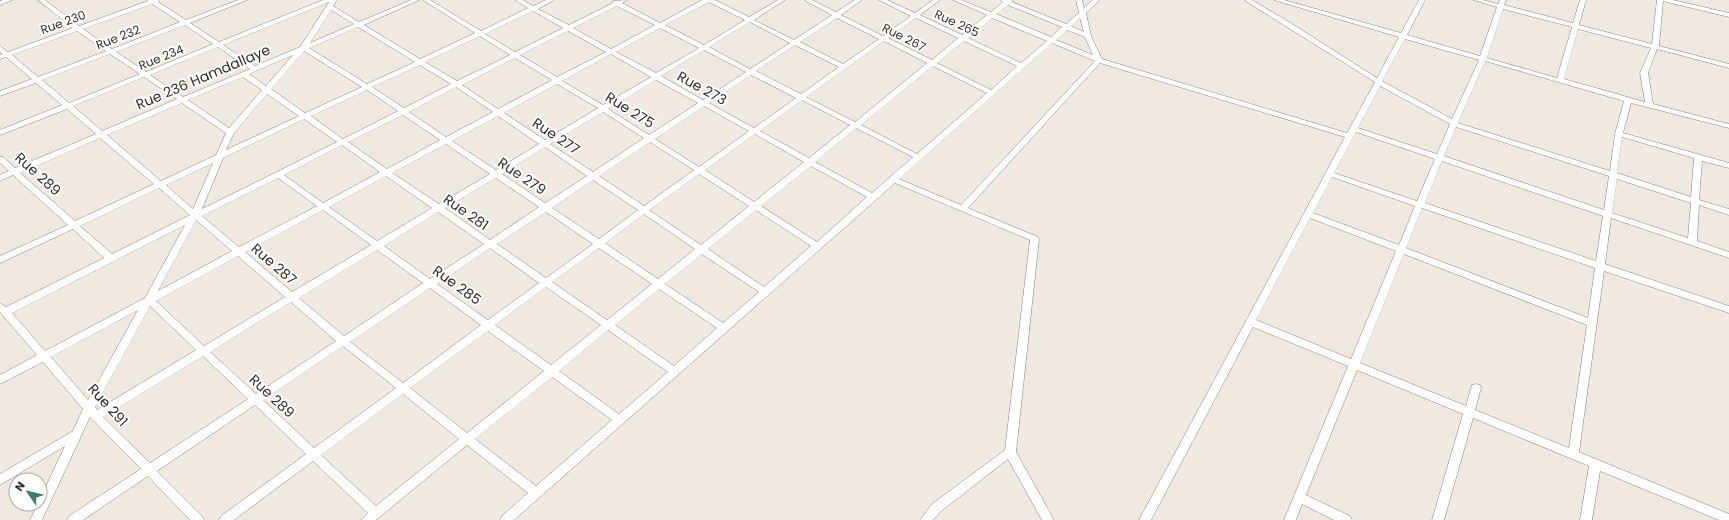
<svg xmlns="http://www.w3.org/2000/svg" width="1729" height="520" viewBox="0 0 1729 520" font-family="Poppins,sans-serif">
<rect width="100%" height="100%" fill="#f0e9e2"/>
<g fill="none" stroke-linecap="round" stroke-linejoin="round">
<g stroke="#857f78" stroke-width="1">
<path id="minor" d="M3 0H12L0 5V1Z
M38 0H45L79 26 148 1V0H160L158 2 186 20 238 0H247L190 23 219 42 323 0H337L333 6 359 22 411 0H419L364 25 420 59 475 33 423 0H430L481 31 528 8 515 0H523L533 6 546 0H554L538 9 569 25 613 3V1L627 0 622 3 660 23 702 0H715L749 17 778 0H785L754 20 794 40 832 15 804 0H812L836 12 855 0H862L841 15 883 36 911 16 879 0H887L915 13 933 0H940L920 15 962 35 987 15 953 0H961L991 12 1003 2 1000 0H1013L1012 2 1066 24 1079 13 1076 0H1082L1084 8 1093 0H1100L1086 13 1091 36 1102 59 1347 133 1375 82 1244 0H1252L1289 22 1377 78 1399 37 1274 0H1284L1401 33 1419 0H1425L1407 35 1480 56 1497 7 1473 0H1483L1498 4 1500 0H1506L1504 5 1573 23 1580 0H1586L1579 25 1652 44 1657 0H1673L1729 13V17L1663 1 1659 46 1729 64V68L1657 49 1648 73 1653 104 1729 124V128L1631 103 1623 133 1729 163V168L1702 161 1699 200 1729 209V215L1699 205 1697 241 1729 252V258L1611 218 1605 264 1729 306V313L1604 271 1579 452 1729 514V520H1719L1600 471 1592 520H1580L1589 466 1473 418 1444 520H1432L1463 414 1357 370 1306 495 1350 516 1352 520H1334L1302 504 1296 520H1284L1348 366 1253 327 1151 520H1139L1345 137 1100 63 968 208 1038 237 1039 239 1016 452 1054 520H1042L1008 459 940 512 933 520H920L932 504 1005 450 1030 240 895 183 514 520H500L502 516 528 493 467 445 376 520H361L368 513 313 461 234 520H219L221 516 306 454 255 405 157 471 202 516 204 520H190L148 476 83 520H67L69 516 141 469 90 417 42 520H30L38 504H40V499L65 446 0 485V474L73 431 83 409 43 362 0 384V375L37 355 0 312V303L6 307 104 258 73 229 0 263V256L68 225 13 175 0 181V175L9 171 0 163V157H3L15 168 96 134 67 109 0 135V130L62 105 36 83 0 96V91L32 79 6 57 0 59V55L3 54 0 52V46L8 52 73 28ZM329 2 300 47 255 66 223 45ZM709 2 745 20 704 45 665 25ZM152 4 180 22 112 49 83 29ZM1008 5 1062 27 1051 37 996 14ZM617 6 655 25 611 49 573 28ZM1503 9 1572 27 1557 78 1487 58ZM331 10 354 24 310 43ZM533 11 563 28 515 52 485 34ZM837 18 879 39 843 64 800 42ZM916 18 958 38 932 60 888 38ZM992 18 1047 41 1021 63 968 38ZM1080 18 1084 32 1071 26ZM750 22 790 43 750 69 709 47ZM185 25 213 44 146 72 116 52ZM358 27 415 62 367 84 309 48ZM660 28 699 48 656 73 616 52ZM1578 29 1651 48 1640 73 1645 102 1564 79ZM1067 30 1085 37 1093 55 1056 40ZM77 31 106 51 38 77 12 55ZM568 31 606 52 557 77 520 55ZM480 36 510 55 457 81 425 62ZM1405 39 1479 60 1452 119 1382 81ZM884 41 927 63 855 122 806 97ZM964 41 1017 66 991 90 937 63ZM1052 43 1095 61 961 205 899 179ZM795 45 839 67 801 94 756 71ZM218 47 250 69 183 97 150 75ZM704 50 746 72 703 100 661 76ZM304 51 362 87 305 113 271 89ZM110 54 140 74 69 103 42 80ZM611 54 651 77 603 105 562 81ZM293 55 266 86 249 74ZM515 58 552 80 498 109 462 85ZM1485 61 1624 101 1615 134 1610 171 1458 123ZM420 65 451 84 404 108 372 87ZM933 66 987 93 917 154 861 125ZM751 75 796 98 754 128 709 103ZM144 77 177 99 102 131 73 106ZM243 77 262 90 229 128 188 100ZM656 80 698 103 649 135 608 109ZM557 84 598 108 545 140 504 113ZM1380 86 1450 124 1437 154 1358 128ZM456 87 493 112 446 137 409 112ZM367 90 398 111 343 139 311 116ZM267 94 299 116 226 150 234 133ZM802 100 850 125 809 158 760 131ZM182 103 226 133 216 155 161 181 107 135ZM704 106 749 131 699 167 655 139ZM603 112 644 138 593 172 550 144ZM403 115 440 140 387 169 348 142ZM498 116 539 144 496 170 452 141ZM304 119 337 142 202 209 223 158ZM1456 127 1609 176 1604 210 1444 156ZM856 128 913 157 872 193 815 162ZM1356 132 1435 159 1417 201 1334 173ZM755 134 804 162 754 202 705 170ZM1622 137 1694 158 1691 197 1617 173ZM100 138 154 184 75 221 20 173ZM650 142 694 170 644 206 599 176ZM446 144 490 174 439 204 392 173ZM342 145 380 172 323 203 284 175ZM545 147 587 176 545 203 502 174ZM1442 161 1603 216 1596 261 1425 203ZM213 163 193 209 166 185ZM811 166 867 197 817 242 761 206ZM699 174 749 206 701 245 649 210ZM386 176 432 208 377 241 329 207ZM1332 177 1415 206 1399 245 1313 213ZM278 178 317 206 239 247 202 216ZM496 178 539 207 490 240 445 208ZM1617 179 1691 203 1688 238 1612 213ZM593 180 638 210 599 239 552 208ZM159 188 190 215 112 254 80 226ZM1422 208 1595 268 1588 318 1406 248ZM323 210 371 245 292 292 245 252ZM756 210 811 246 764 287 708 249ZM438 212 484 244 430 279 384 246ZM546 212 593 244 546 278 497 244ZM644 214 695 249 658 279 605 243ZM1310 218 1396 251 1351 359 1256 320ZM196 220 232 251 158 291ZM185 225 145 298 45 351 12 313ZM490 248 539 283 488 320 437 284ZM599 248 652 284 607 320 552 282ZM377 250 423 283 344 336 299 298ZM702 254 759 292 723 323 665 284ZM1404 254 1587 325 1569 448 1475 410 1481 388 1480 385 1476 384 1472 385 1466 406 1360 363ZM238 256 285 297 204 346 156 301ZM546 287 601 325 551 365 495 325ZM430 288 481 325 403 383 350 342ZM659 289 717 328 674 366 615 325ZM291 302 336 341 256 394 210 352ZM150 306 196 350 97 410 95 407ZM138 310 88 400 51 357ZM608 330 668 372 619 414 559 371ZM488 331 544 371 467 433 410 388ZM343 346 396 388 314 448 263 400ZM203 356 248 399 150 463 103 417ZM552 377 612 420 536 486 475 439ZM403 394 459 439 376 506 321 455Z"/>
</g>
<use href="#minor" fill="#fff" fill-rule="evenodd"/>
</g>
<g text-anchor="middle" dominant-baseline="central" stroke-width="4" stroke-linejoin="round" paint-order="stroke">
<g font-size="12" fill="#2f2d2a" stroke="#fff">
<text transform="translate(63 22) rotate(-20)">Rue 230</text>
<text transform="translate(957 23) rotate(25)">Rue 265</text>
<text transform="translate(118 37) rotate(-21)">Rue 232</text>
<text transform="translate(904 37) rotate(27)">Rue 267</text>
<text transform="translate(161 57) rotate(-22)">Rue 234</text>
</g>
<g font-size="14" fill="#2f2d2a" stroke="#fff">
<text transform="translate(203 77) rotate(-23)">Rue 236 Hamdallaye</text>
<text transform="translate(702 88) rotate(29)">Rue 273</text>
<text transform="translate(630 110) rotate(32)">Rue 275</text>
<text transform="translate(556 136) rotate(34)">Rue 277</text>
<text transform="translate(38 174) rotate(42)">Rue 289</text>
<text transform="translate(522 176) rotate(34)">Rue 279</text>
<text transform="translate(466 212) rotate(35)">Rue 281</text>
<text transform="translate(274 264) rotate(41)">Rue 287</text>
<text transform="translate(457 285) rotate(36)">Rue 285</text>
<text transform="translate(272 396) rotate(43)">Rue 289</text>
<text transform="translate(108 405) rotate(48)">Rue 291</text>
</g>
</g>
<g transform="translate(28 492) rotate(305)"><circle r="19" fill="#ffffff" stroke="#acabaa"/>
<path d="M0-3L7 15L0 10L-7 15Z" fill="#3f7d6a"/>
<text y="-6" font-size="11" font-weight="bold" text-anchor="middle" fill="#2f2d2a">N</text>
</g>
</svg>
